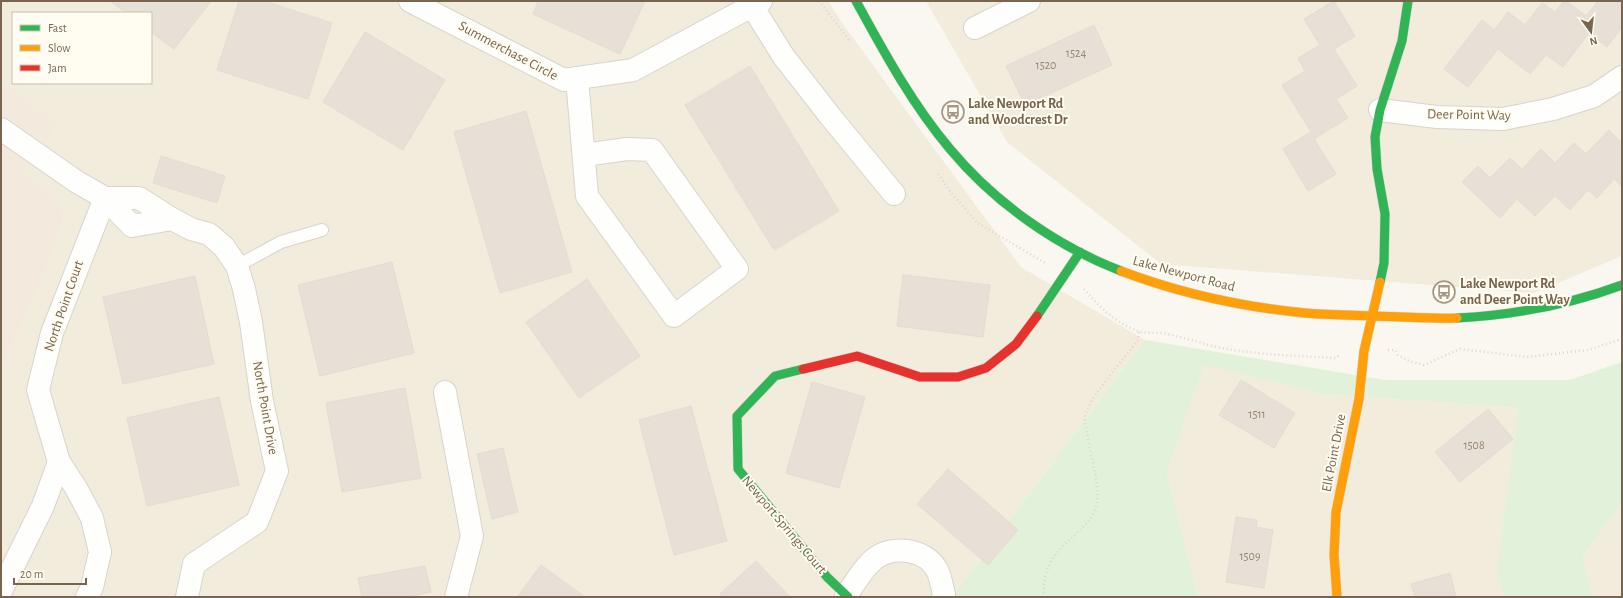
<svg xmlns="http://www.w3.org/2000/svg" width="1623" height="598" viewBox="0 0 1623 598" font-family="'Alegreya Sans',sans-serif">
<rect width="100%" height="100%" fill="#f9f7ef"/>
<path fill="#f2ecdd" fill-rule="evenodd" d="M1 1H828L845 27 1021 267 1145 340 952 597H1V362L7 358 54 250 64 218 59 201 23 169 58 126 1 79ZM13 13H151V83H13Z
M926 1H1622V256L1534 293 1161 264 1007 142Z
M1204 364 1323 394 1518 408 1496 573 1504 597H1198L1167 473Z
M1622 503V597H1592L1583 556Z"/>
<path fill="#f3eadd" d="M1 79 58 126 23 169 59 201 64 218 54 250 7 358 1 362Z"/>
<path fill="#e2f1da" d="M1145 340 1385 380H1570L1622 362V503L1583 556 1592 597H1504L1496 573 1518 408 1323 394 1204 365 1167 473 1198 597H952Z"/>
<path fill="#e6e0d6" stroke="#e2dcd1" d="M110 1H211L174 49 151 32V13H126Z
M239 1H264L332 23 308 99 217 70Z
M536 1H645L620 54 533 14 538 2Z
M1334 1 1355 36 1334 49 1357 86 1336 99 1348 118 1314 139 1336 174 1308 191 1283 149 1311 132 1282 85 1305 71 1298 58 1320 45 1304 19Z
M1564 1H1566L1586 16 1598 1H1617L1622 5V27L1607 47 1589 33 1563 67 1546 55 1530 74 1498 49 1468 87 1444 69 1482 20 1494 30 1508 12 1525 25 1542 3 1555 12Z
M1094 25 1112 65 1025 105 1006 66Z
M365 32 445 80 403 150 323 102Z
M750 66 839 211 774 250 685 105Z
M526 111 572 272 500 293 454 132Z
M1609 130 1622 143V187L1614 179 1597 198 1588 190 1570 210 1555 196 1535 216 1517 199 1500 218 1462 182 1478 166 1490 178 1510 158 1522 169 1541 149 1555 163 1574 143 1586 154Z
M161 156 225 176 217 203 153 183Z
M392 262 414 353 320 376 298 285Z
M903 275 990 285 983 337 897 326Z
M195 276 214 364 123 384 103 297Z
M587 279 640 356 579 398 526 322Z
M1241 380 1295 413 1274 448 1219 415Z
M812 382 865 397 839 488 786 473Z
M405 388 421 478 342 492 326 403Z
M219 397 239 485 147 506 127 418Z
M691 406 727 541 674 555 639 420Z
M1488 409 1513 439 1460 482 1435 452Z
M503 448 518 512 492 519 477 454Z
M948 469 1018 530 988 565 917 504Z
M1236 517 1257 520 1256 527 1273 530 1264 588 1226 582Z
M756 561 790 597H722L720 594Z
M541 565 585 597H517Z
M425 566 431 592 407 597H362L358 578Z
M1450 573 1456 597H1415L1411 584Z"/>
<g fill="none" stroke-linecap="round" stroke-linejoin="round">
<g stroke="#d8d4cd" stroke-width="14">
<path id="lane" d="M237 266 281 242 322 230"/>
</g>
<g stroke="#d8d4cd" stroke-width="24">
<path id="street" d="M410 1 564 80 633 70 761 1
M752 6 784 57 830 116 894 194
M975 28 1029 1
M577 78 587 196 674 316 737 269 652 150 627 149 584 155
M1380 110 1437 117 1503 119 1553 109 1594 96 1622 77
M1 129 77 182 105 198 132 226 172 219
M105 198H139L172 219 191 229 209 234 224 247 237 266 244 289 251 322 262 401 277 471 257 522 194 564 187 597
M445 392 472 536 456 597
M1 591 43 506 59 462
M846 596C854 584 866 564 877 557 895 545 927 550 937 570 941 578 942 587 944 594L943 597
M87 597 92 587 100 552 92 518 76 488 59 462 38 390 52 333 105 198"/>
</g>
<g stroke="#d8d3c9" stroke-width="10">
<path id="fast" d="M856 1C884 52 912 104 950 149 994 202 1056 246 1121 271
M1380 282 1384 263 1385 214 1377 169 1375 137 1380 110 1402 41 1408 1
M1037 316 1080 252
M1457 318C1514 315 1568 305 1622 285
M803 369 775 376 737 416 738 469 827 577 848 597"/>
</g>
<g stroke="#d8d3c9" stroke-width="10">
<path id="slow" d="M1121 271C1179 293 1243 307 1305 313 1328 315 1351 315 1375 316 1402 317 1430 319 1457 318
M1337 597 1334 555 1336 512 1359 399 1364 351 1380 282"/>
</g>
<g stroke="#d8d3c9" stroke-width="10">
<path id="jam" d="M803 369 857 356 920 377H958L986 368 1016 344 1037 316"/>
</g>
<path stroke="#dbd7d0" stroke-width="2.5" stroke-dasharray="1 3" stroke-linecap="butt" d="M819 1 849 40
M938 174 952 194 978 223 1045 263
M1084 289C1099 307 1116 323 1138 331 1146 334 1154 332 1162 333 1184 337 1205 345 1227 349 1263 355 1300 356 1336 358L1340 355
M1388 350H1395L1398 355 1409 361 1424 365 1460 349 1527 357 1588 350 1622 339
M1043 597C1045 562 1052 556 1077 533 1083 527 1091 520 1094 512 1104 490 1089 456 1087 432 1086 427 1084 421 1085 417 1087 399 1126 357 1138 340L1139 331"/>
<use href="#lane" stroke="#fefefd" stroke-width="12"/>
<use href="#street" stroke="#fefefd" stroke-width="22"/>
<use href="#fast" stroke="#30b455" stroke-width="9"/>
<use href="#slow" stroke="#ff9f0a" stroke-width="9"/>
<use href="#jam" stroke="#e5322d" stroke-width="9"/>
</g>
<defs>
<g id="bus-ring" transform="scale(1.15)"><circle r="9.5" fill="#fffcf2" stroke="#a69886" stroke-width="1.5"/><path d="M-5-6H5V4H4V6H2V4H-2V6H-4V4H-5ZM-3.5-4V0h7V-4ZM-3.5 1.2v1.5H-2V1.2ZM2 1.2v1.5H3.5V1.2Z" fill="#a69886"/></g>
</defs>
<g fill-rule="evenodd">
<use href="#bus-ring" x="953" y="112"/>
<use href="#bus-ring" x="1444" y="292"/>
</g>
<g text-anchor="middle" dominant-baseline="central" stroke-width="4" stroke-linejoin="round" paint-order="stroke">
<g font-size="12" fill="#968672">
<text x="1076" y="53">1524</text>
<text x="1046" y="65">1520</text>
<text x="1257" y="414">1511</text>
<text x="1474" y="445">1508</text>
<text x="1250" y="556">1509</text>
</g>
<g font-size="14" fill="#79654d" stroke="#fffcf2">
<text transform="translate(508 51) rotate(28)">Summerchase Circle</text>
<text transform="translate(1469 115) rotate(1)">Deer Point Way</text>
<text transform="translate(1184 274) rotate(15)">Lake Newport Road</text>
<text transform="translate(64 306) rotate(-71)">North Point Court</text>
<text transform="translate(265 408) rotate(80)">North Point Drive</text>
<text transform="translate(1334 453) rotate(-79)">Elk Point Drive</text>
<text transform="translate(784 525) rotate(50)">Newport Springs Court</text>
</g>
<g font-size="14" font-weight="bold" fill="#79654d" stroke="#fffcf2" text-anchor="start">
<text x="968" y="104">Lake Newport Rd<tspan x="968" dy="16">and Woodcrest Dr</tspan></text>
<text x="1460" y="284">Lake Newport Rd<tspan x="1460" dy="16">and Deer Point Way</tspan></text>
</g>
</g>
<rect width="1623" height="598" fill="none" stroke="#79654d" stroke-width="4"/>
<rect x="12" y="12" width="140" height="72" fill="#fffcf2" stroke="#c9c0b0"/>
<rect x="20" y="25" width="20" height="6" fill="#30b455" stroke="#c9c0b0"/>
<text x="48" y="32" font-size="12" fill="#79654d">Fast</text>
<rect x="20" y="45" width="20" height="6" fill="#ff9f0a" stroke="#c9c0b0"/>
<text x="48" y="52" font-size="12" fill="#79654d">Slow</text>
<rect x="20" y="65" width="20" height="6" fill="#e5322d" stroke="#c9c0b0"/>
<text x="48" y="72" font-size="12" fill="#79654d">Jam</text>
<g transform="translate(1591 32) rotate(165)" stroke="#fffcf2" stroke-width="3" paint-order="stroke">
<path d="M0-3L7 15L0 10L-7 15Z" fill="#79654d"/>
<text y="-6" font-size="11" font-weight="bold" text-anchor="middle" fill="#79654d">N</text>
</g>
<path d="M14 578v6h72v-6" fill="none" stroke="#79654d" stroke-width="2"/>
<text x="20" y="578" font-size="12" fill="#79654d" stroke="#fffcf2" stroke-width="3" paint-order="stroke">20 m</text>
</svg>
